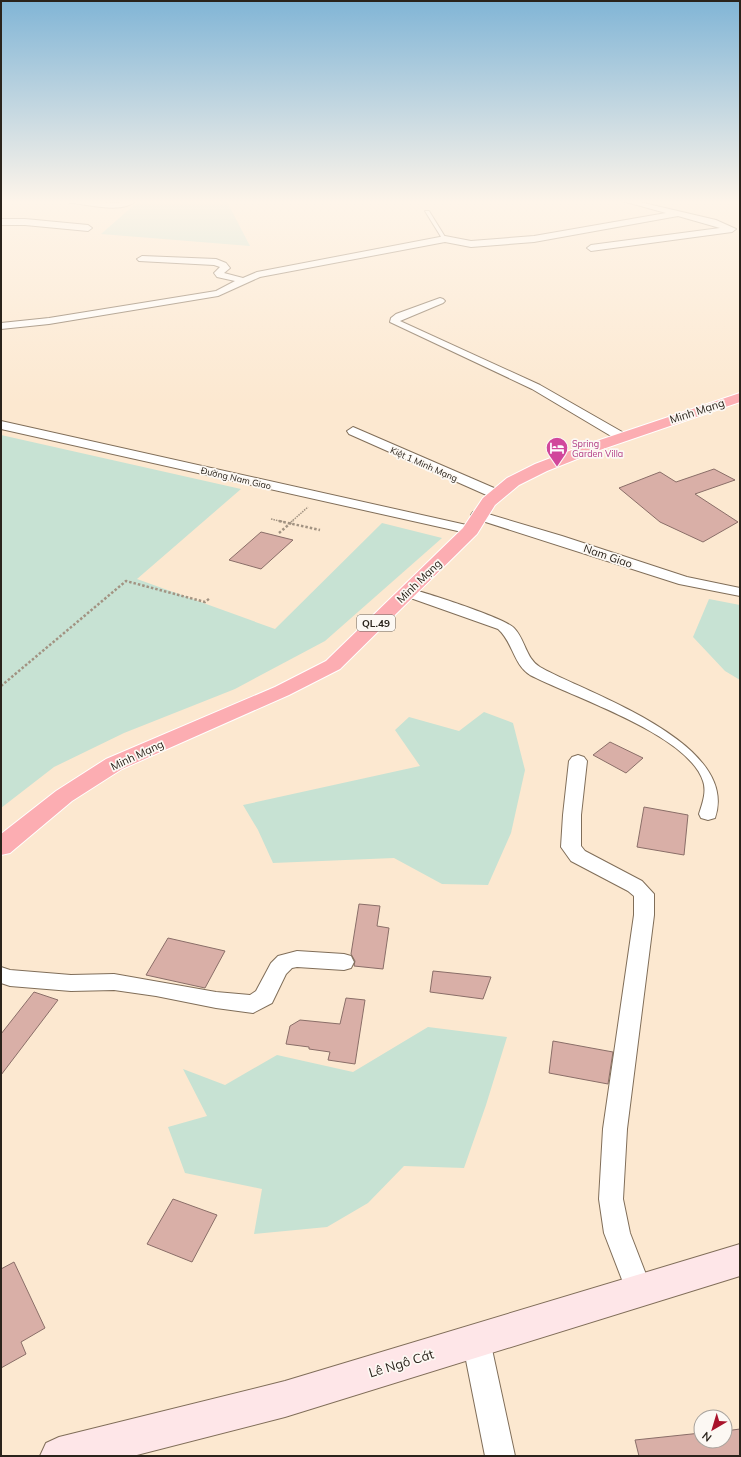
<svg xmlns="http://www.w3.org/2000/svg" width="741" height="1457" viewBox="0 0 741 1457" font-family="Mulish,sans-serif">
<rect width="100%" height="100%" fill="#fce8d0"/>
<path fill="#c7e2d3" d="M140 200H226L250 246 101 234Z
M1 435 241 489 137 579 275 629 382 523 442 538 325 641 235 689 124 733 54 767 1 808Z
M709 599 740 605V680L725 671 693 637Z
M484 712 513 723 525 770 511 833 488 885 442 884 394 858 273 863 258 830 243 805 420 766 395 730 409 717 459 731Z
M428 1027 507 1037 486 1105 464 1168 404 1166 368 1203 327 1227 254 1234 262 1189 185 1173 168 1127 207 1116 183 1069 225 1085 277 1055 353 1072Z"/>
<path fill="#d9afa7" stroke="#8a6e68" d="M714 469 735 480 695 494 738 522 703 542 660 522 619 488 660 472 676 482Z
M261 532 293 540 261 569 229 560Z
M610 742 643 758 626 773 593 755Z
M644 807 688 815 684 855 637 847Z
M359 904 380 906 377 926 389 928 383 969 354 966 355 961 351 954Z
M168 938 225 951 205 988 146 975Z
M433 971 491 977 483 999 430 992Z
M34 992 58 1000 1 1075V1034Z
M346 998 365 1000 355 1064 328 1060 330 1052 309 1049V1047L286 1044 290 1026 300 1020 340 1024Z
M553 1041 613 1052 608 1084 549 1073Z
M173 1199 217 1215 192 1262 147 1244Z
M14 1262 45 1328 21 1342 26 1354 1 1368V1269Z
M740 1429V1456H639L635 1440 701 1433V1441H725V1431Z"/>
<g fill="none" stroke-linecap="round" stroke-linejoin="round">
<g stroke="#806e59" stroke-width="2">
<path id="lane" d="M425 211H429L447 240H443Z"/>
</g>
<g stroke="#806e59" stroke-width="2">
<path id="street" d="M70 200 117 203 127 200H137C123 214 91 205 73 203H70Z
M619 200H631L716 220 736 229 732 232 591 251 587 248 591 245 720 228 678 216 534 242 471 247 445 242 260 277 218 296 49 324 1 329V323L49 318 216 291 235 281 217 277 214 273 220 267 214 265 139 261 137 259 142 256 216 259 226 263 230 268 224 273 243 278 257 272 445 236 471 241 534 236 666 213Z
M1 219H25L88 225 92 228 88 231 25 225H1Z
M440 298 443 299 445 301 443 303 400 321 540 385 624 433 626 436 624 439H616L532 389 390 322 391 318 396 314Z
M1 421 471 526 476 527 478 530 476 533 471 534 1 429Z
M353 427 501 491 503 494 496 498 491 497 349 434 347 431Z
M478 511 562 536 687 577 740 588V596L679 584 473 518 471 515 473 512Z
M407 588C424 592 505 618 514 628 525 639 526 659 540 667 583 692 741 742 715 818L708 820 701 818 699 814C702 804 707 792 703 781 688 734 572 697 530 675 513 664 513 642 498 629L402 595 400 592 402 589Z
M578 755 584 757 587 761 581 815V846L585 851 642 881 654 894V915L627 1129 623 1199 630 1233 652 1290 648 1299 639 1303 630 1299 626 1290 604 1233 599 1199 603 1129 634 915V896L628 891 571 861 561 847 563 815 569 761 572 757Z
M297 951 344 954 351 956 354 962 351 968 344 970 297 967 292 968 286 974 272 1003 253 1013 216 1008 156 996 114 990 71 991 10 986 1 983V967L10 970 71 975 114 974 216 992 250 995 256 991 271 963 278 956Z
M476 1326 486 1330 490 1340 515 1456H485L462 1340 466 1330Z"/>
</g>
<g stroke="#806e59" stroke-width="2">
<path id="secondary" d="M740 1244V1276L285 1417 133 1456H40L46 1443 59 1437 285 1381Z"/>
</g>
<g stroke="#fff" stroke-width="2">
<path id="highway" d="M740 393V402L597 451 547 471 519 485 495 505 477 534 340 669 289 695 122 769 72 801 10 853 1 855V834L56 791 106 759 275 687 326 661 463 528 483 498 507 478 535 464 585 445Z"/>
</g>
<path stroke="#a29382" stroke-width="1.5" stroke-dasharray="1.5 1" stroke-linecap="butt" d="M271 519 284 522
M291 522 308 507"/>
<path stroke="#a29382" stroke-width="2.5" stroke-dasharray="2.5 2" stroke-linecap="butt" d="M279 521 320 530
M279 533 293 521
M1 686 126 581 205 602 210 598"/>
<use href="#lane" fill="#fff" fill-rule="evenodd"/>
<use href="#street" fill="#fff" fill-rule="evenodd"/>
<use href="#secondary" fill="#fee6e8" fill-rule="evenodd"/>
<use href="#highway" fill="#fcadb2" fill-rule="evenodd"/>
</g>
<linearGradient id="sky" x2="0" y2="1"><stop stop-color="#81b5d6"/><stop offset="0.5" stop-color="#fef5ea"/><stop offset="1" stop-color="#fef5ea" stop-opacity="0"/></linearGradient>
<rect width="741" height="404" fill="url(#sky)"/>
<defs>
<g id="hotel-pin" transform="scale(1.15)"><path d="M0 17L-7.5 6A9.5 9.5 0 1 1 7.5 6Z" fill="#d1479c" stroke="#fcf8f3"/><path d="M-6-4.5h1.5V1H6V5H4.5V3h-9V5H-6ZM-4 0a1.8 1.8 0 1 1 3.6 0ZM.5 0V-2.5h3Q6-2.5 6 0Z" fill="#fff"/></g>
</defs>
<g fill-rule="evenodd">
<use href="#hotel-pin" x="557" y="448"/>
</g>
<g text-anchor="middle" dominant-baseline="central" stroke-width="3.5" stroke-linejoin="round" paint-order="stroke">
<g font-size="9" fill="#b23c85" stroke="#fcf8f3" text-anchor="start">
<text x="572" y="443">Spring<tspan x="572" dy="10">Garden Villa</tspan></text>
</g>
<g font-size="9" fill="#2a231b" stroke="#fcf8f3">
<text transform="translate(424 464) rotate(24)">Kiệt 1 Minh Mạng</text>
<text transform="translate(236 478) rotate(13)">Đường Nam Giao</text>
</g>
<rect fill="#fcf8f3" stroke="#69635c" stroke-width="1" x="357" y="615" width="38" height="16" rx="3"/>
<g font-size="10" font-weight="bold" fill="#2a231b">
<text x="376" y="623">QL.49</text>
</g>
<g font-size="11" fill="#2a231b" stroke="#fcf8f3">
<text transform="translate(697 411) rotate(-18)">Minh Mạng</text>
<text transform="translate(608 556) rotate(19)">Nam Giao</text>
<text transform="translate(419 581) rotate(-44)">Minh Mạng</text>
<text transform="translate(137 755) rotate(-25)">Minh Mạng</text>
</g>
<g font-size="13" fill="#2a231b" stroke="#fcf8f3">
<text transform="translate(401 1363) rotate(-17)">Lê Ngô Cát</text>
</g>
</g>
<rect width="741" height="1457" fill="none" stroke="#2a231b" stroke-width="4"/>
<g transform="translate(713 1429) rotate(218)"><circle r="19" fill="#fcf8f3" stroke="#a8a39d"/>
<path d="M0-3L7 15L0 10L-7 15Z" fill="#a9132b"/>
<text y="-6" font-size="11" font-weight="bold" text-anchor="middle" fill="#2a231b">N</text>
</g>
</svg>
